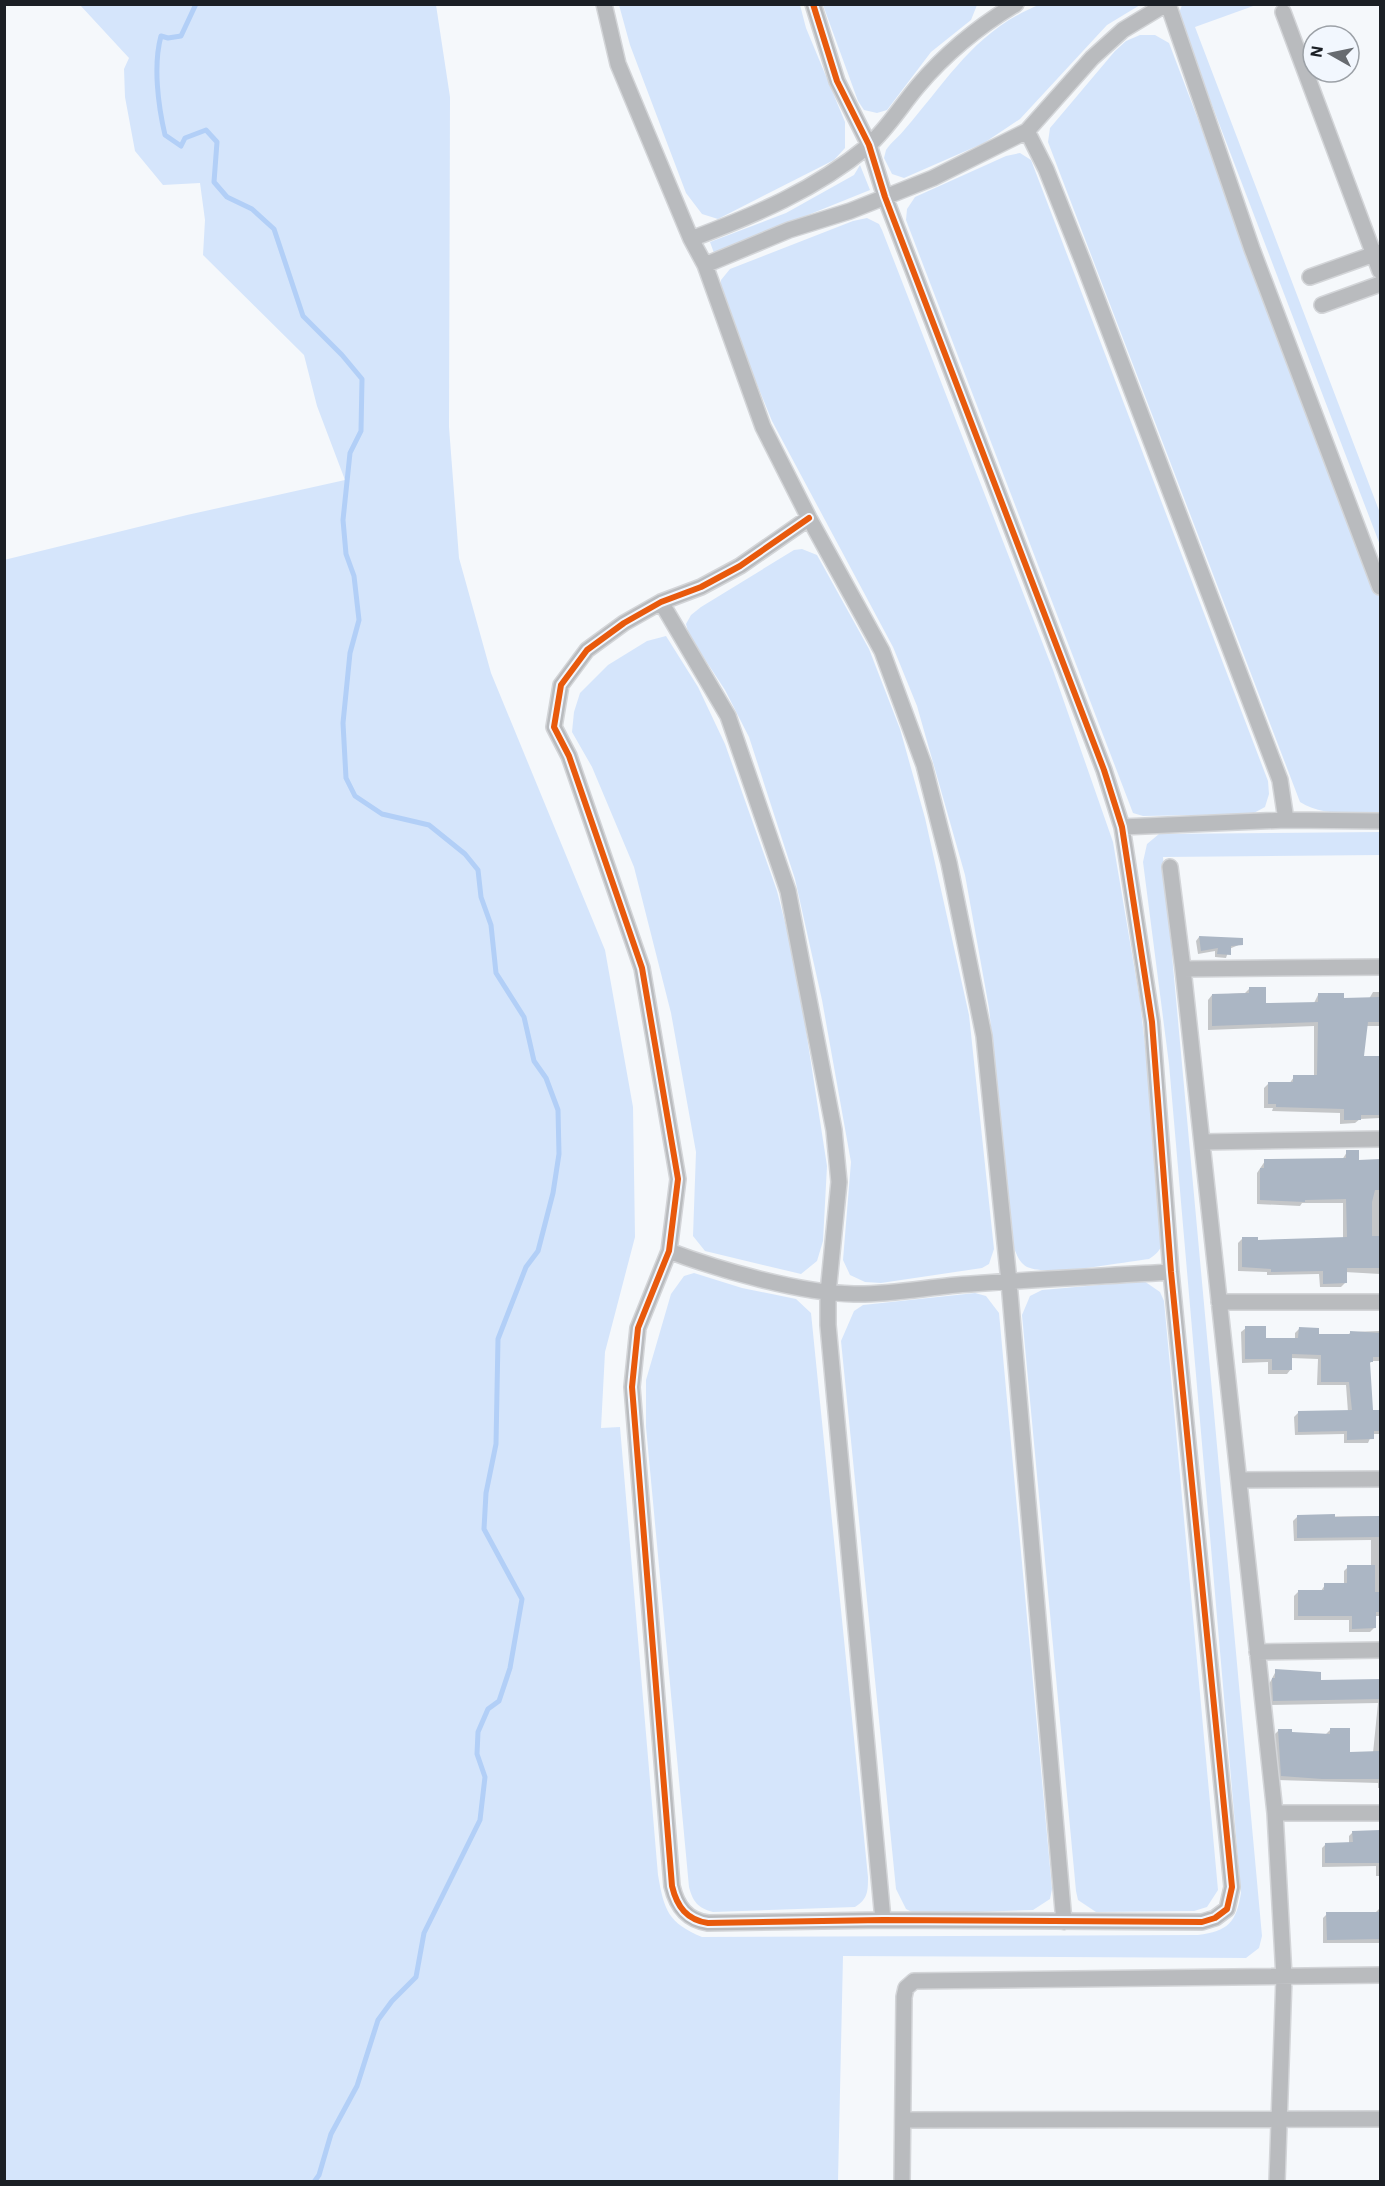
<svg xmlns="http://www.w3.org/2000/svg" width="1385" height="2186" viewBox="0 0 1385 2186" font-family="'IBM Plex Sans',sans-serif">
<rect width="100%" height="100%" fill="#f5f8fb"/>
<path fill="#d5e5fb" d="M1041 4 1140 5 1107 25 1020 119 984 143 904 178 892 174 884 158 886 150C891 142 899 137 905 129 948 80 975 30 1041 4Z
M80 5H436L450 97 449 427 459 558 491 673 605 950 633 1107 635 1237 605 1352 601 1428 620 1427 658 1875C664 1910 668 1923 702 1937L1198 1935C1228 1931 1236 1923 1241 1893L1169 1064 1143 862 1147 844 1159 834 1380 832V855L1163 857 1262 1936 1259 1948 1246 1958 843 1956 838 2181H5L4 560 187 515 345 480 317 406 304 355 203 255 205 220 200 183 163 185 135 151 125 97 124 69 129 58Z
M619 5H800L806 28 845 122V148L834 160 718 219 702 214 686 193 630 45Z
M823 5 977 4V5L971 20 931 52 887 110 877 113 864 110 858 101Z
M1182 5H1256L1195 27 1380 513V545L1178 16Z
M1140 35H1155L1169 43 1380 599V813C1354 812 1323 817 1300 802L1048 142 1050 128 1115 51 1126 41Z
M1020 153 1031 160 1268 781 1269 794 1265 807 1252 814 1143 816 1133 813 906 220 907 209 915 197 1006 156Z
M860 165 870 190 714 253 710 242 786 213 854 175Z
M867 218 879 224 882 230 1053 670 1113 842 1140 1001 1165 1224C1164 1240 1164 1250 1149 1259 1122 1262 1050 1277 1027 1267 1020 1263 1017 1256 1014 1248L989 1008 965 875 917 706 893 647 772 421 720 294 721 280 730 269 853 221Z
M802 549 817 555 869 649 900 729 925 818 969 1015 994 1249 989 1264 982 1268 881 1283 865 1282 850 1275 843 1260 851 1162 822 1000 795 879 749 737 725 690 689 635 686 624 691 615 701 607 794 550Z
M666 636 698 687 725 744 777 891 796 966 827 1166 823 1241 817 1261 801 1274 705 1251 693 1236 696 1152 671 1013 634 867 592 767 572 732 574 712 580 693 608 665 647 641Z
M694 1273 742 1288 796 1299 811 1313 868 1877C868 1891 868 1899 855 1907L713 1912C698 1908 693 1902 689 1887L646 1427V1380L671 1294 684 1276Z
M1144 1281 1160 1292 1164 1301 1218 1890 1207 1907 1194 1911 1096 1912 1078 1900 1076 1891 1022 1315 1030 1296 1042 1290Z
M975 1293 986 1296 999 1313 1052 1889 1050 1899 1033 1910 916 1914 906 1909 896 1889 841 1341 854 1311 863 1305Z"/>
<path fill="#0003" d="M1199 937 1241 944 1229 949 1226 958 1215 957V951L1198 954 1196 941Z
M1249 989 1265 1004 1314 1003 1318 995 1343 999H1369L1373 992H1380V1026H1366L1363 1058H1380V1118L1360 1119 1355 1123 1340 1124V1113L1272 1111 1273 1108H1264V1088L1269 1083 1289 1084 1294 1077 1314 1076V1026L1208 1030V1000L1212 995 1245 993Z
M1347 1152 1358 1161 1380 1160V1274L1345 1272V1283L1341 1287H1320L1319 1274 1267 1275V1272L1238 1271V1243L1242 1239 1256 1242 1343 1239V1203H1302L1300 1206 1257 1204V1173L1265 1161 1342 1160Z
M1246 1328 1264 1340 1295 1339V1333L1299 1329 1317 1335 1347 1336 1351 1332 1380 1331V1361H1372L1369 1364 1371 1411H1380V1434H1372L1368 1443H1344V1434L1295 1435 1294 1417 1298 1413 1348 1412 1346 1385H1317L1318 1359 1291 1358V1369L1287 1374H1268V1362L1242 1363 1241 1332Z
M1380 1516V1616H1374V1628L1370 1632H1349V1620H1294V1596L1298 1592 1321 1591 1325 1585 1344 1584V1571L1348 1567 1371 1566V1540L1294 1541 1293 1521 1297 1517Z
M1276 1671 1320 1681 1378 1680 1380 1678V1788H1378V1783L1277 1780 1274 1735 1279 1730 1291 1734H1326L1330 1730 1349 1753H1373L1378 1703 1269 1705V1684Z
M1353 1832H1380V1876H1376V1866L1322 1867V1848L1326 1844H1349V1836Z
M1380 1908V1943H1323V1918L1327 1914 1376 1912Z"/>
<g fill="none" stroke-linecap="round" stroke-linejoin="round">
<path stroke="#b2cff7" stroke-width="5" d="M196 4 181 36 168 38 161 36C153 65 158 105 165 135L181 146 185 138 206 130 217 142 214 182 227 197 252 209 274 229 303 316 342 355 362 379 361 431 350 453 343 520 346 554 354 576 359 620 350 653 343 723 346 778 355 796 382 814 429 825 465 854 478 870 481 897 491 925 496 973 524 1017 534 1061 546 1078 558 1110 559 1154 553 1193 538 1251 526 1267 498 1339 496 1444 486 1493 484 1529 522 1599 510 1668 499 1701 488 1709 478 1732 477 1754 485 1777 480 1820 424 1933 416 1977 392 2001 378 2020 357 2086 331 2134 319 2175 314 2182"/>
</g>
<path fill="#abb6c4" d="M1199 936 1243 938V945L1231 946V955L1217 954 1218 948 1201 951Z
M1249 987H1266V1003L1318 1002V993H1344V998L1380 997V1022H1368L1364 1056H1380V1115H1361V1120H1344V1109L1276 1107V1104H1268V1082H1293V1075H1317L1318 1022 1212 1026V994L1249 993Z
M1346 1150H1359V1160L1380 1159V1190H1375L1372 1202V1236H1380V1268H1347V1283L1323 1284V1271L1271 1272V1269L1242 1267V1237H1258V1240L1347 1237 1346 1199 1305 1200V1202L1260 1200V1168H1264V1159L1346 1158Z
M1245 1326H1266V1338H1298L1299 1327 1319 1328V1334H1350V1331L1380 1333V1357H1373V1362H1370L1373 1410H1380V1431H1374V1439L1347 1440V1431L1298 1432V1411L1352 1410 1349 1382H1321V1355L1292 1354V1370H1272V1359H1245Z
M1335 1514V1517L1380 1516V1537L1297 1538V1515Z
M1347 1565H1375V1592H1380V1612H1376V1628L1352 1629V1616H1298V1590H1324V1583H1347Z
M1275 1669 1321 1672V1680L1380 1679V1699L1273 1701 1272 1678H1275Z
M1330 1728H1350V1752L1380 1751V1779H1322L1281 1776 1278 1729H1292V1732L1330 1734Z
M1380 1830V1863H1325V1843L1353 1842 1352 1831Z
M1326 1912H1380V1939L1327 1940Z"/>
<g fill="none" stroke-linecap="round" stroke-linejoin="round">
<g stroke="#d3d5d8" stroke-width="18">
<path id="street" d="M604 4 618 64 691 239 705 265 763 427 809 518 882 651 924 765 949 863 984 1036 1009 1282 1064 1922
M1168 4 1252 249 1380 587
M1283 12 1380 271
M1027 131 1046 169 1083 262 1280 780 1286 820
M691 239C755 215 815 190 868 146 888 128 901 106 918 86 945 54 979 26 1016 4
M705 265 789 230 850 211 933 178 1027 131 1092 58 1123 30 1166 4
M1310 277 1380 252
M1322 305 1380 284
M809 518 740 566 701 587 661 602 624 623 587 650 561 685 554 727 569 756 642 968 678 1179 669 1251 638 1328 632 1387 672 1886C677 1907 687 1920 708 1923L883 1920 1202 1922 1215 1918 1227 1909 1232 1887 1171 1272 1152 1022 1122 827 1104 770 885 197 869 145 837 81 813 4
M661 602 728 716 788 891 834 1130 839 1182 828 1293V1325L883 1920
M1122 827 1286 820 1380 821
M1170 867 1183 969 1275 1813 1284 1977 1277 2182
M1183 969 1380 967
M1202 1142 1380 1139
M669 1251C719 1270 800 1293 854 1294 893 1295 933 1286 971 1284 1038 1279 1104 1276 1171 1272
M1219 1302H1380
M1239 1480 1380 1479
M1257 1652 1380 1650
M1275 1813H1380
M905 2120 1380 2119
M902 2182 904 1997 906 1988 914 1981 1380 1975"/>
</g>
<use href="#street" stroke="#b9bbbe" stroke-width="15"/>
<g stroke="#f2f7fe" stroke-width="10">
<path id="cycleway" d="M809 518 740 566 701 587 661 602 624 623 587 650 561 685 554 727 569 756 642 968 678 1179 669 1251 638 1328 632 1387 672 1886C677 1907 687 1920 708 1923L883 1920 1202 1922 1215 1918 1227 1909 1232 1887 1171 1272 1152 1022 1122 827 1104 770 885 197 869 145 837 81 813 4"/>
</g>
<use href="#cycleway" stroke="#e8590c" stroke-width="6"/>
</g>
<rect width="1385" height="2186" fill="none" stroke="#1b1f25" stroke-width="12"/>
<g transform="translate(1331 54) rotate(279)"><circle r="28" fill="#f2f7fe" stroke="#9ca1a7" stroke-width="1.5"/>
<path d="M0-4.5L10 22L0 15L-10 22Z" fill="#676b70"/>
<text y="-9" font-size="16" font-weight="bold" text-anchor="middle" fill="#1b1f25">N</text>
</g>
</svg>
